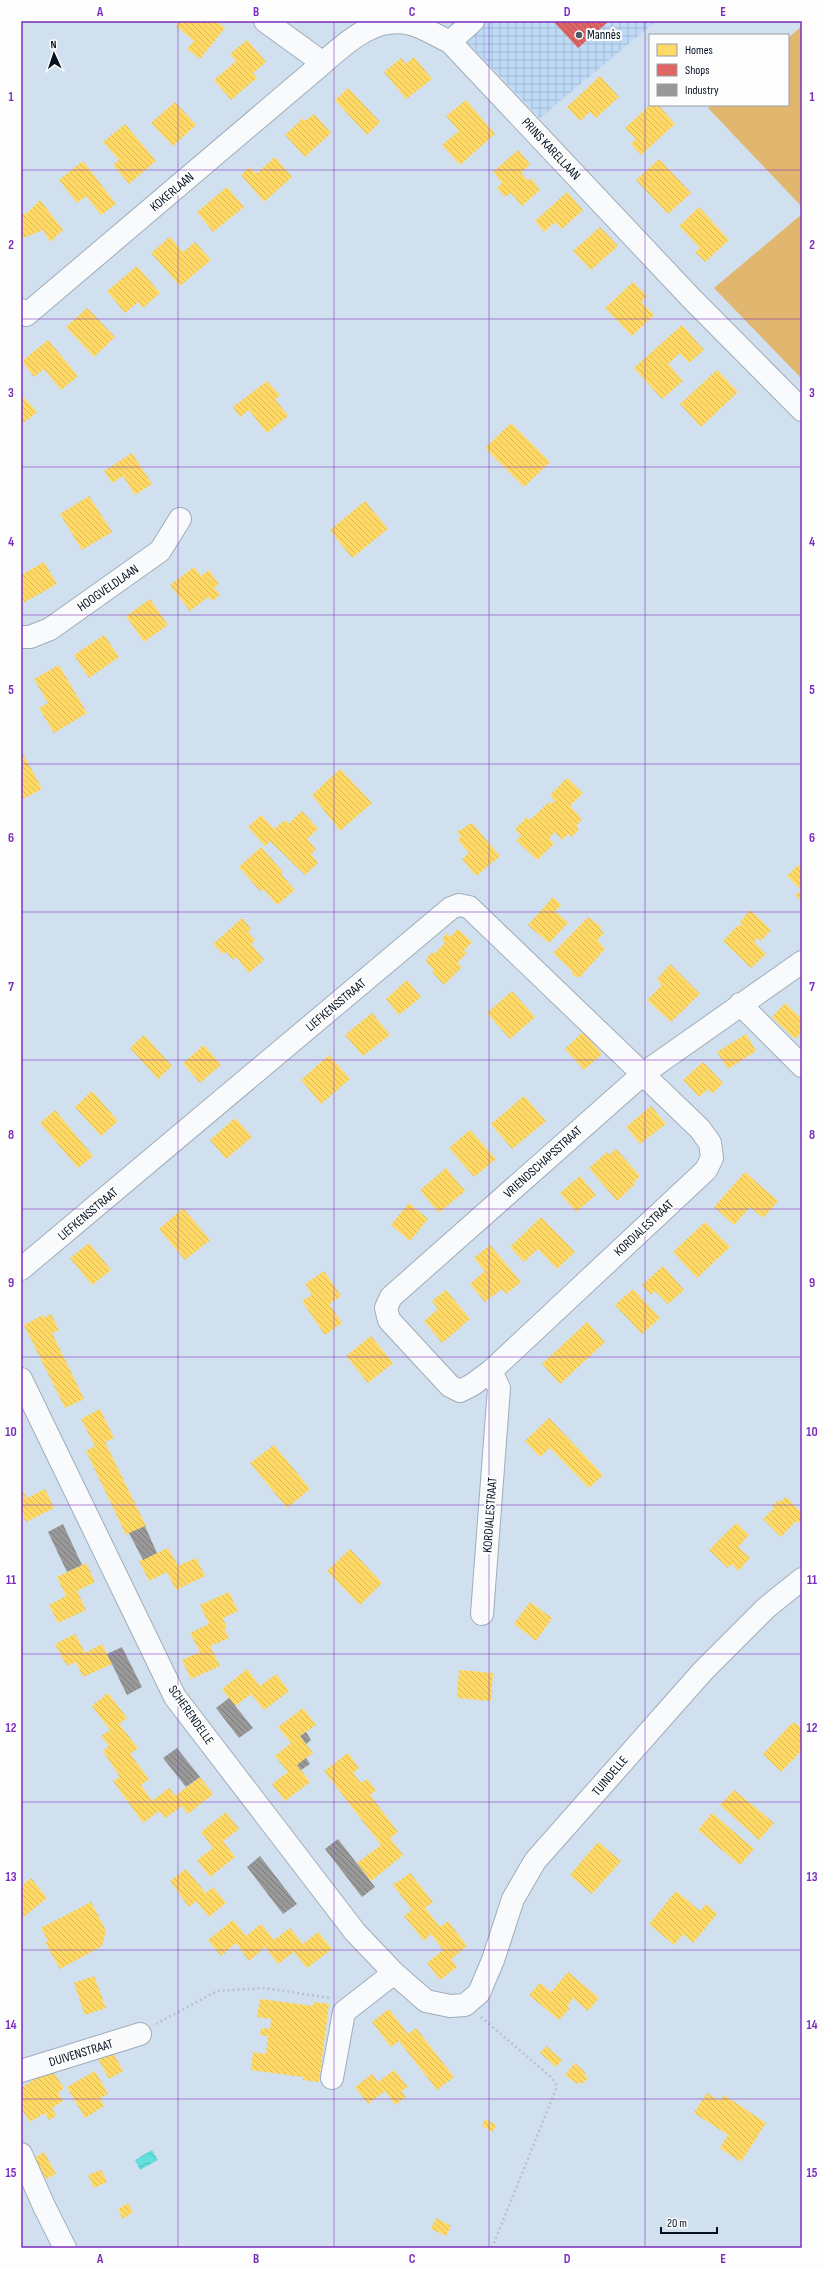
<svg xmlns="http://www.w3.org/2000/svg" width="823" height="2269" viewBox="0 0 823 2269" font-family="'Sofia Sans Condensed',sans-serif">
<defs>
<pattern id="industrial-grid" width="8" height="8" patternUnits="userSpaceOnUse"><rect width="8" height="8" fill="#bedaf6"/><path d="M0 4h8M4 0v8" fill="none" stroke="#a2bad3"/></pattern>
<pattern id="water-waves" width="16" height="10" patternUnits="userSpaceOnUse"><rect width="16" height="10" fill="#63dfdb"/><path d="M0 5q4-4 8 0t8 0" fill="none" stroke="#54bebc"/></pattern>
<pattern id="homes-back-hatch" width="6" height="6" patternUnits="userSpaceOnUse"><rect width="6" height="6" fill="#ffd966"/><path d="M-1 5l2 2M0 0l6 6M5-1l2 2" fill="none" stroke="#d9b958"/></pattern>
<pattern id="shops-back-hatch" width="6" height="6" patternUnits="userSpaceOnUse"><rect width="6" height="6" fill="#e06666"/><path d="M-1 5l2 2M0 0l6 6M5-1l2 2" fill="none" stroke="#b35354"/></pattern>
<pattern id="industry-back-hatch" width="6" height="6" patternUnits="userSpaceOnUse"><rect width="6" height="6" fill="#999"/><path d="M-1 5l2 2M0 0l6 6M5-1l2 2" fill="none" stroke="#7b7b7c"/></pattern>
</defs>
<rect width="100%" height="100%" fill="#d1e0ee"/>
<path fill="url(#industrial-grid)" d="M447 21H656L540 118Z"/>
<path fill="#e1b76f" d="M802 26V207L708 108 712 105H788V38Z
M802 214V379L714 288Z"/>
<path fill="url(#water-waves)" d="M152 2150 158 2160 140 2170 135 2160Z"/>
<path fill="url(#homes-back-hatch)" d="M180 21H216L225 28 200 59 187 49 194 41 176 26Z
M247 40 266 62 253 73 257 78 231 100 214 80 236 61 230 54Z
M414 57 432 79 406 99 384 72 401 58 406 64Z
M600 76 619 97 596 118 590 112 580 121 567 107Z
M348 88 380 122 367 135 335 100Z
M466 100 495 134 460 165 442 145 459 131 446 116Z
M175 102 196 125 173 146 151 123Z
M650 105H658L675 124 641 155 631 144 636 139 625 128Z
M314 114 331 133 305 157 285 135 303 118 305 121Z
M125 124 156 161 129 184 113 165 119 160 103 142Z
M518 150 530 164 521 173 528 181 531 178 540 190 522 206 511 193 505 197 497 188 502 183 493 172Z
M275 157 292 177 264 202 241 175 250 167 256 174Z
M659 159 691 193 668 214 636 180Z
M83 161 116 204 101 215 86 196 77 203 59 180Z
M227 187 244 207 213 232 197 212Z
M567 192 583 210 562 229 555 222 544 232 535 221Z
M40 200 63 230 50 242 43 230 21 239V214L27 213Z
M699 207 729 240 705 262 695 252 700 248 679 226Z
M600 227 618 246 591 270 573 251Z
M170 237 183 252 195 242 211 260 180 286 151 253Z
M137 266 160 293 143 308 138 302 125 313 107 291Z
M633 282 647 296 641 302 654 315 632 336 605 308Z
M87 308 115 337 94 357 66 327Z
M682 325 704 350 689 363 680 353 668 364 683 381 662 399 634 368Z
M48 340 78 376 61 390 44 369 34 377 22 361Z
M717 370 738 392 701 427 680 404Z
M267 381 280 396 275 399 288 416 267 433 249 410 240 417 233 407Z
M21 394 37 412 21 425Z
M511 423 550 462 524 487 485 448Z
M132 453 152 484 135 495 123 476 112 483 104 471Z
M89 496 112 532 82 550 60 514Z
M365 501 388 529 352 558 330 530Z
M44 562 57 584 23 603 21 600V575Z
M194 567 201 576 209 570 219 584 214 588 220 595 212 601 208 597 190 611 170 585Z
M150 599 168 625 144 642 126 616Z
M104 635 119 657 89 678 74 655Z
M59 665 87 713 54 733 39 708 48 703 34 679Z
M21 750 42 789 21 800Z
M340 769 372 803 340 831 312 795Z
M567 778 583 793 570 806 582 819 576 826 579 829 572 837 568 834 562 840 555 832 549 838 554 844 537 860 516 840 521 836 515 829 527 817 530 820 549 802 551 804 555 801 550 795Z
M302 811 318 829 307 839 316 849 311 854 318 863 305 875 270 841 265 846 248 827 261 815 274 829 285 820 288 824Z
M472 823 500 856 476 876 462 859 469 853 458 840 461 836 457 832Z
M261 847 283 872 281 874 295 890 277 905 263 889 260 891 239 867Z
M798 865 802 869V902L795 895 801 890 787 876Z
M553 897 561 905 555 911 568 923 549 943 528 925Z
M750 910 771 930 761 941 758 938 754 942 766 954 751 968 723 941 737 926H740L742 924 740 922Z
M588 917 601 927 600 929 604 933 597 940 605 949 580 977H576L572 974 573 972 553 953Z
M242 918 251 929 248 932 255 940 251 944 264 960 249 973 236 957 233 960 226 952 223 954 213 944Z
M458 929 472 942 464 951 467 953 457 963 462 967 444 985 432 972 434 970 426 962 427 958 431 953H435L445 943 442 939 447 933 450 937Z
M670 964 700 994 671 1022 647 1000 662 985 657 979Z
M407 980 421 997 399 1015 386 999Z
M512 991 535 1017 510 1039 487 1013Z
M785 1003 802 1019V1032L795 1039 772 1017Z
M372 1013 390 1035 363 1056 345 1035Z
M583 1032 602 1054 584 1070 565 1049Z
M746 1034 756 1051 728 1069 717 1052Z
M144 1035 172 1066 158 1079 130 1048Z
M204 1045 221 1065 200 1083 183 1063Z
M329 1055 350 1079 321 1104 301 1080Z
M703 1062 723 1083 712 1094 708 1089 699 1097 683 1080Z
M92 1091 118 1121 101 1136 75 1107Z
M524 1096 546 1121 512 1149 491 1124Z
M651 1106 666 1124 640 1144 626 1127Z
M55 1110 93 1156 78 1168 40 1123Z
M235 1118 252 1137 226 1159 210 1140Z
M470 1130 496 1159 474 1177 449 1148Z
M616 1149 640 1176 633 1183 635 1184 617 1201 589 1168 607 1152 609 1155Z
M446 1168 465 1191 439 1213 420 1190Z
M745 1172 778 1201 763 1218 750 1207 734 1225 714 1207Z
M580 1176 596 1195 576 1212 560 1193Z
M409 1203 428 1219 410 1241 391 1225Z
M183 1208 210 1240 185 1260 159 1229Z
M541 1217 575 1252 557 1269 538 1249 524 1262 510 1247Z
M705 1222 730 1247 697 1278 673 1252Z
M89 1243 111 1270 92 1285 70 1258Z
M490 1245 521 1282 506 1294 502 1289 485 1302 470 1284 485 1271 474 1258Z
M663 1266 684 1290 668 1304 655 1291 651 1295 642 1285Z
M324 1271 341 1296 329 1304 342 1323 325 1335 302 1301 312 1295 305 1284Z
M633 1289 660 1318 642 1334 615 1305Z
M446 1290 470 1319 442 1343 424 1321 438 1309 432 1301Z
M51 1314 59 1330 52 1333 84 1399 65 1408 24 1325 43 1315 44 1318Z
M587 1322 605 1342 560 1384 542 1364Z
M371 1336 393 1363 368 1383 346 1356Z
M100 1409 114 1438 105 1442 146 1526 126 1535 86 1451 95 1446 81 1419Z
M549 1418 603 1475 589 1488 550 1448 540 1457 525 1441Z
M274 1445 310 1489 287 1508 250 1463Z
M21 1486 27 1498 45 1489 54 1508 26 1522 21 1512Z
M786 1497 802 1513V1520L799 1523 796 1521 781 1537 763 1519 774 1508 772 1506 779 1500 780 1502Z
M736 1523 749 1535 738 1547 750 1558 738 1571 732 1564 728 1568 709 1550Z
M168 1548 178 1566 196 1558 205 1576 176 1590 167 1572 149 1581 139 1561Z
M350 1549 382 1583 360 1605 327 1571Z
M86 1563 95 1582 77 1591 86 1610 58 1623 49 1605 66 1596 57 1577Z
M229 1592 238 1611 223 1618 227 1628 224 1629 229 1638 210 1646 220 1666 191 1679 182 1660 200 1652 190 1633 209 1624 200 1605Z
M530 1602 552 1618 536 1641 514 1624Z
M75 1634 85 1653 102 1644 112 1664 83 1677 76 1662 68 1666 67 1663H65L55 1644Z
M247 1669 260 1686 276 1674 289 1691 264 1710 251 1694 235 1706 222 1689Z
M459 1670 493 1673 491 1701 457 1698Z
M108 1693 127 1718 119 1724 138 1748 130 1754 149 1779 141 1785 152 1801 169 1788 175 1796 200 1777 213 1794 188 1814 182 1806 165 1818 159 1811 143 1823 113 1781 120 1777 103 1751 109 1746 101 1736 110 1730 92 1706Z
M303 1708 316 1725 300 1736 313 1753 297 1765 310 1782 285 1801 272 1784 288 1772 275 1756 291 1743 278 1727Z
M792 1723 797 1724 802 1729V1750L781 1772 763 1754Z
M348 1753 359 1768 353 1773 361 1783 367 1779 376 1790 370 1795 398 1832 390 1838 403 1855 371 1881 357 1863 381 1845 324 1771Z
M734 1790 774 1823 759 1840 720 1805Z
M226 1812 239 1829 223 1841 235 1857 210 1877 197 1860 213 1848 201 1832Z
M712 1813 754 1849 740 1865 698 1830Z
M598 1842 621 1861 592 1894 570 1875Z
M186 1869 206 1893 213 1887 226 1903 209 1917 196 1901 189 1907 170 1881Z
M410 1873 433 1902 425 1908 440 1927 448 1921 467 1946 451 1959 457 1967 440 1980 427 1963 443 1950 431 1934 424 1941 404 1916 412 1910 393 1885Z
M31 1878 47 1898 21 1919V1886Z
M676 1891 700 1911 706 1904 717 1914 693 1943 683 1934 674 1945 649 1924Z
M91 1902 106 1931 102 1946 60 1969 45 1942 48 1941 41 1928Z
M233 1920 246 1936 261 1924 274 1940 290 1928 303 1944 318 1932 332 1949 307 1968 294 1952 278 1964 265 1947 249 1961 236 1943 221 1956 208 1940Z
M568 1972 599 1998 588 2011 573 1998 567 2006 570 2008 559 2020 529 1995 540 1983 551 1992Z
M94 1976 106 2008 85 2015 74 1983Z
M260 1999 313 2006V2002L329 2004 319 2082 303 2080V2077L251 2070 253 2052 266 2054 268 2036 260 2035 261 2028 270 2029 271 2019 257 2017Z
M389 2009 408 2034 416 2028 454 2077 437 2090 399 2041 391 2047 372 2022Z
M546 2046 562 2060 556 2067 540 2053Z
M111 2049 123 2071 109 2079 97 2057Z
M575 2063 586 2073 584 2075 588 2078 582 2084 579 2082 577 2084 565 2075Z
M51 2069 64 2088 58 2093 63 2101 52 2108 56 2116 49 2120 45 2113 30 2122 21 2108V2088Z
M394 2070 408 2087 401 2091 406 2097 395 2105 385 2091 368 2104 355 2087 372 2074 378 2082Z
M95 2071 108 2094 100 2098 104 2106 85 2118 67 2087Z
M707 2093 720 2101 724 2095 766 2123 741 2162 720 2148 728 2135 694 2113Z
M485 2119 496 2125 493 2132 482 2126Z
M44 2152 56 2174 46 2179 35 2158Z
M101 2170 107 2182 94 2188 88 2175Z
M128 2203 133 2212 123 2219 118 2209Z
M436 2218 451 2226 446 2236 431 2229Z"/>
<path fill="url(#shops-back-hatch)" d="M553 21H609L578 48Z"/>
<path fill="url(#industry-back-hatch)" d="M63 1524 82 1565 67 1572 48 1532Z
M145 1526 157 1553 143 1560 129 1533Z
M122 1647 142 1687 127 1695 107 1654Z
M229 1698 253 1728 239 1738 216 1708Z
M306 1732 311 1740 306 1744 300 1736Z
M177 1748 200 1777 186 1787 163 1758Z
M306 1758 310 1764 301 1770 297 1765Z
M338 1839 375 1887 362 1897 325 1849Z
M260 1856 297 1904 283 1914 247 1867Z"/>
<g fill="none" stroke-linecap="round" stroke-linejoin="round">
<g stroke="#9fadbb" stroke-width="24">
<path id="minor" d="M265 21 323 63C347 42 375 15 411 24 424 27 437 36 450 42L691 298 802 410
M450 42 473 21
M21 310 26 315 323 63
M21 637H30L50 629 160 551 180 519
M740 1004 802 1066
M21 1269 451 908 459 905 469 907 700 1129 710 1143 712 1158 706 1170 491 1371 472 1385 460 1391 450 1386 389 1320 386 1308 391 1297 644 1073 802 962
M21 1379 175 1697 355 1932 394 1973 426 2001 450 2006 465 2005 479 1993 493 1960 513 1899 535 1861 703 1671 766 1608 802 1579
M482 1614 499 1388 491 1371
M21 2071 140 2034
M332 2078 344 2012 394 1973
M21 2154 44 2206 65 2248"/>
</g>
<path stroke="#bcc1c7" stroke-width="2.5" stroke-dasharray="2 3" stroke-linecap="butt" d="M481 2017 552 2078 556 2084V2089L492 2248
M156 2024 217 1991 264 1988 330 1998"/>
<use href="#minor" stroke="#f8fafc" stroke-width="22"/>
</g>
<path fill="none" stroke="#7b2cbf" stroke-width="1" stroke-opacity="0.55" d="M178 21V2248M334 21V2248M489 21V2248M645 21V2248M21 170H802M21 319H802M21 467H802M21 615H802M21 764H802M21 912H802M21 1060H802M21 1209H802M21 1357H802M21 1505H802M21 1654H802M21 1802H802M21 1950H802M21 2099H802"/>
<circle fill="#4b5968" stroke="#fdfdfd" stroke-width="1.5" cx="579" cy="35" r="4"/>
<g text-anchor="middle" dominant-baseline="central" stroke-width="4" stroke-linejoin="round" paint-order="stroke">
<g font-size="13" fill="#031120" stroke="#fdfdfd" text-anchor="start">
<text x="587" y="35">Mannès</text>
</g>
<g font-size="13" fill="#031120" stroke="#fdfdfd">
<text transform="translate(551 149) rotate(47)">PRINS KARELLAAN</text>
<text transform="translate(172 192) rotate(-40)">KOKERLAAN</text>
<text transform="translate(108 588) rotate(-35)">HOOGVELDLAAN</text>
<text transform="translate(336 1005) rotate(-40)">LIEFKENSSTRAAT</text>
<text transform="translate(543 1162) rotate(-42)">VRIENDSCHAPSSTRAAT</text>
<text transform="translate(88 1214) rotate(-40)">LIEFKENSSTRAAT</text>
<text transform="translate(644 1228) rotate(-43)">KORDIALESTRAAT</text>
<text transform="translate(490 1515) rotate(-86)">KORDIALESTRAAT</text>
<text transform="translate(191 1715) rotate(55)">SCHERENDELLE</text>
<text transform="translate(610 1776) rotate(-50)">TUINDELLE</text>
<text transform="translate(81 2053) rotate(-17)">DUIVENSTRAAT</text>
</g>
</g>
<rect width="823" height="2269" fill="none" stroke="#fdfdfd" stroke-width="44"/>
<rect x="649" y="34" width="140" height="72" fill="#fdfdfd" stroke="#999fa5"/>
<rect x="657" y="44" width="20" height="12" fill="#ffd966" stroke="#999fa5"/>
<text x="685" y="54" font-size="12" fill="#031120">Homes</text>
<rect x="657" y="64" width="20" height="12" fill="#e06666" stroke="#999fa5"/>
<text x="685" y="74" font-size="12" fill="#031120">Shops</text>
<rect x="657" y="84" width="20" height="12" fill="#999999" stroke="#999fa5"/>
<text x="685" y="94" font-size="12" fill="#031120">Industry</text>
<g transform="translate(54 54) rotate(357)" stroke="#fdfdfd" stroke-width="3" paint-order="stroke">
<path d="M0-3L7 15L0 10L-7 15Z" fill="#031120"/>
<text y="-6" font-size="11" font-weight="bold" text-anchor="middle" fill="#031120">N</text>
</g>
<path d="M661 2227v6h56v-6" fill="none" stroke="#031120" stroke-width="2"/>
<text x="667" y="2227" font-size="12" fill="#031120" stroke="#fdfdfd" stroke-width="3" paint-order="stroke">20 m</text>
<rect x="22" y="22" width="779" height="2225" fill="none" stroke="#7b2cbf" stroke-width="1.5"/>
<g font-size="13" text-anchor="middle" font-weight="bold" fill="#7b2cbf">
<text x="100" y="16">A</text>
<text x="256" y="16">B</text>
<text x="412" y="16">C</text>
<text x="567" y="16">D</text>
<text x="723" y="16">E</text>
<text x="11" y="101">1</text>
<text x="812" y="101">1</text>
<text x="11" y="249">2</text>
<text x="812" y="249">2</text>
<text x="11" y="397">3</text>
<text x="812" y="397">3</text>
<text x="11" y="546">4</text>
<text x="812" y="546">4</text>
<text x="11" y="694">5</text>
<text x="812" y="694">5</text>
<text x="11" y="842">6</text>
<text x="812" y="842">6</text>
<text x="11" y="991">7</text>
<text x="812" y="991">7</text>
<text x="11" y="1139">8</text>
<text x="812" y="1139">8</text>
<text x="11" y="1287">9</text>
<text x="812" y="1287">9</text>
<text x="11" y="1436">10</text>
<text x="812" y="1436">10</text>
<text x="11" y="1584">11</text>
<text x="812" y="1584">11</text>
<text x="11" y="1732">12</text>
<text x="812" y="1732">12</text>
<text x="11" y="1881">13</text>
<text x="812" y="1881">13</text>
<text x="11" y="2029">14</text>
<text x="812" y="2029">14</text>
<text x="11" y="2177">15</text>
<text x="812" y="2177">15</text>
<text x="100" y="2263">A</text>
<text x="256" y="2263">B</text>
<text x="412" y="2263">C</text>
<text x="567" y="2263">D</text>
<text x="723" y="2263">E</text>
</g>
</svg>
